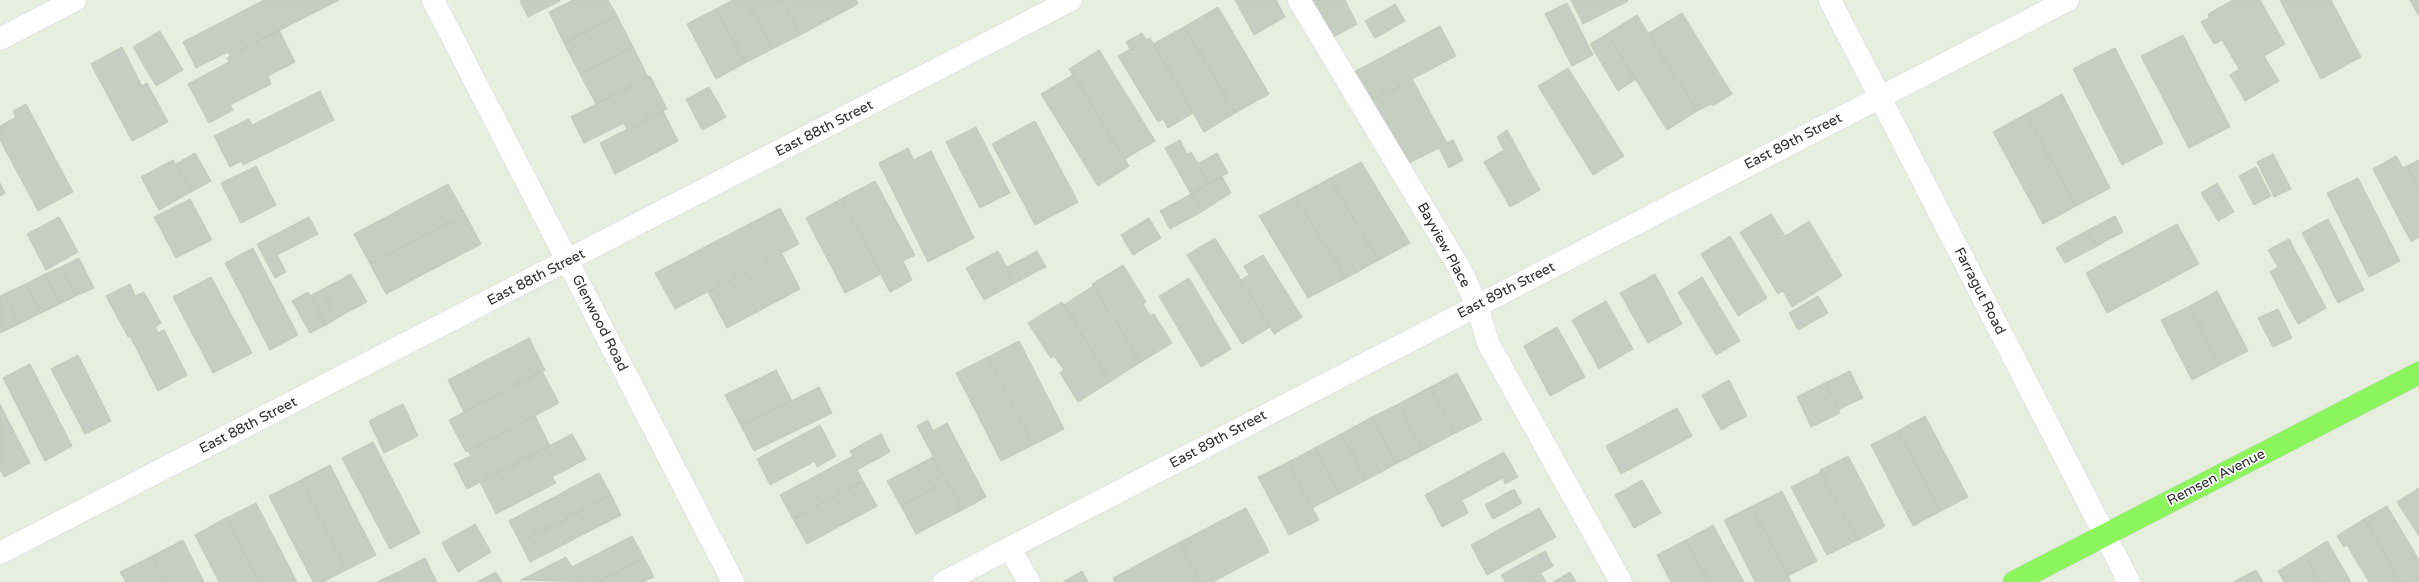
<svg xmlns="http://www.w3.org/2000/svg" width="2419" height="582" viewBox="0 0 2419 582" font-family="'Varela Round',sans-serif">
<rect width="100%" height="100%" fill="#e6eede"/>
<path fill="#c6cdc1" stroke="#c0cab8" d="M264 0H339L230 56 228 52 196 68 183 42Z
M523 0H559L560 1 528 17 520 1Z
M573 0H608L617 16 564 43 549 12Z
M733 0H747L772 49 745 63 716 9Z
M747 0H782L800 35 772 49Z
M782 0H818L828 20 800 35Z
M818 0H856L858 4 828 20Z
M1235 0H1276L1285 17 1254 35Z
M1306 0H1345L1357 24 1330 39Z
M1571 0H1627L1628 1 1583 24Z
M2233 0H2260L2285 44 2264 56 2279 81 2245 101 2230 75 2239 69 2222 40 2214 44 2201 22 2209 18 2208 14Z
M2280 0H2331L2361 57 2321 79Z
M2410 0H2419V16Z
M1567 3 1593 55 1572 66 1545 14Z
M1395 4 1405 21 1375 38 1365 21Z
M1218 7 1269 94 1235 113 1184 27Z
M716 9 745 63 716 79 687 24Z
M1682 13 1732 94 1713 106 1711 104 1697 111 1649 33Z
M1637 15 1697 111 1667 130 1607 34Z
M617 16 633 47 580 74 564 43Z
M1440 26 1456 56 1370 101 1354 72Z
M1184 27 1235 113 1204 132 1153 44Z
M279 30 295 62 268 76 271 84 230 105 233 110 209 123 188 84 229 62 227 58Z
M160 31 183 70 156 86 133 47Z
M1142 33 1146 40 1150 38 1193 113 1168 128 1163 119 1158 122 1118 56 1130 49 1126 42Z
M1607 34 1636 79 1618 91 1590 44Z
M2183 35 2230 127 2189 148 2141 56Z
M122 47 142 86 147 83 168 122 132 141 91 64Z
M633 47 648 77 596 104 580 74Z
M2115 48 2163 143 2122 165 2073 69Z
M1099 50 1155 141 1125 159 1069 69Z
M1568 68 1624 156 1593 175 1538 86Z
M1073 75 1129 166 1098 186 1041 94Z
M650 76 667 109 627 130 624 123 584 143 571 117Z
M1412 79 1447 143 1453 140 1463 160 1449 168 1439 148 1407 164 1370 101Z
M709 87 726 117 702 130 686 99Z
M320 91 334 120 243 165 241 161 230 167 214 136 249 119 252 125Z
M2062 94 2110 188 2076 206 2026 114Z
M26 104 73 192 38 211 0 140V126L16 117 13 111Z
M663 111 678 141 615 174 600 143Z
M2026 114 2076 206 2043 224 1993 132Z
M1035 121 1078 202 1035 225 992 144Z
M976 127 1010 193 980 208 946 142Z
M1507 130 1540 190 1510 207 1484 162 1504 150 1497 137Z
M1180 140 1187 154 1191 152 1209 183 1191 194 1165 148Z
M908 148 914 160 931 151 974 238 928 262 879 163Z
M195 153 211 181 191 192 176 164Z
M1217 153 1228 173 1209 183 1197 164Z
M2273 154 2291 189 2274 197 2257 162Z
M2396 156 2403 168 2407 166 2419 189V237L2411 242 2373 169Z
M173 160 191 192 159 210 141 177Z
M2419 160V189L2407 166Z
M1361 162 1410 243 1379 260 1329 179Z
M256 166 276 205 241 223 221 183Z
M2256 167 2271 196 2254 205 2239 176Z
M1222 176 1231 193 1201 212 1191 194Z
M2358 178 2400 261 2369 277 2327 193Z
M1329 179 1379 260 1346 278 1295 197Z
M875 181 915 255 903 261 912 280 890 292 841 199Z
M0 183 5 193 0 196Z
M2217 183 2234 212 2218 221 2201 193Z
M448 184 465 214 370 264 354 234Z
M1191 194 1201 212 1170 229 1160 211Z
M1295 197 1346 278 1308 298 1259 216Z
M190 199 212 240 176 258 154 217Z
M841 199 881 274 845 293 806 218Z
M780 208 799 244 675 309 655 273Z
M465 214 481 244 386 294 370 264Z
M1771 214 1785 236 1809 221 1842 276 1792 307 1783 291 1778 294 1740 232Z
M2115 216 2123 232 2097 246 2088 230Z
M59 217 78 252 46 270 27 234Z
M309 217 318 234 277 255 286 272 275 278 257 244Z
M1149 218 1161 238 1133 255 1121 235Z
M2328 219 2364 290 2338 303 2302 233Z
M2177 224 2199 264 2107 313 2086 273Z
M2088 230 2097 246 2065 263 2056 248Z
M1730 236 1767 298 1738 316 1701 254Z
M1215 238 1270 327 1242 344 1187 255Z
M2289 239 2326 308 2298 324 2270 272 2278 267 2268 250Z
M253 248 298 335 270 350 225 263Z
M998 251 1015 283 984 300 966 268Z
M1037 251 1046 267 1015 283 1007 267Z
M782 254 800 289 727 328 708 292Z
M1263 255 1302 317 1274 334 1241 280 1249 275 1244 266Z
M79 258 94 288 76 296 61 267Z
M1123 265 1146 302 1143 304 1150 316 1154 314 1172 343 1141 362 1092 284Z
M61 267 76 296 60 304 45 274Z
M45 274 60 304 41 313 26 284Z
M351 274 367 302 337 318 321 290Z
M1655 274 1682 324 1648 343 1620 293Z
M211 277 252 353 213 373 173 297Z
M1702 277 1740 341 1716 355 1678 292Z
M1189 278 1231 349 1201 367 1159 296Z
M26 284 41 313 19 324 4 294Z
M130 284 135 296 144 292 161 323 155 327 158 333 164 330 187 375 158 391 130 336 128 337 106 296Z
M1093 286 1141 362 1111 381 1064 305Z
M321 290 337 318 326 325 310 296Z
M2217 291 2248 351 2220 365 2190 306Z
M308 292 326 325 310 333 292 301Z
M4 294 19 324 0 333V296Z
M1818 296 1828 313 1798 330 1789 313Z
M1606 301 1633 349 1599 369 1572 320Z
M1062 302 1111 381 1078 402 1060 373 1064 370 1054 356 1051 358 1028 323Z
M2190 306 2220 365 2192 380 2161 320Z
M2278 309 2292 338 2273 347 2258 318Z
M1557 327 1585 377 1550 396 1524 346Z
M529 338 545 370 464 412 448 380Z
M1019 341 1064 429 1033 445 988 357Z
M78 355 111 421 85 434 51 369Z
M988 357 1033 445 1001 461 956 373Z
M30 364 72 446 45 461 3 378Z
M776 370 792 401 741 426 725 395Z
M542 371 559 403 466 452 449 420Z
M1850 371 1863 398 1839 409 1825 383Z
M1457 373 1482 420 1455 433 1430 387Z
M1729 380 1747 416 1721 430 1702 395Z
M1825 383 1840 413 1811 427 1797 397Z
M819 387 832 413 754 451 741 426Z
M1430 387 1455 433 1423 450 1399 404Z
M0 404 30 463 4 477 0 470Z
M403 404 418 436 384 453 369 421Z
M1399 404 1423 450 1396 464 1372 417Z
M1677 408 1692 436 1621 474 1606 446Z
M535 416 550 446 467 489 454 464 471 456 468 451Z
M1925 416 1968 497 1941 511 1898 431Z
M1372 417 1396 464 1366 480 1341 434Z
M928 420 933 431 947 423 986 497 962 510 917 426Z
M820 425 836 456 817 467 815 461 770 485 757 459Z
M1898 431 1941 511 1913 526 1871 445Z
M572 434 586 459 552 477 556 483 496 514 480 482Z
M881 434 890 452 857 470 863 481 793 519 780 495 853 456 850 451Z
M1341 434 1366 480 1339 494 1315 448Z
M373 442 420 533 390 549 342 458Z
M1315 448 1339 494 1312 508 1288 462Z
M1504 452 1518 477 1505 484 1503 478 1462 500 1468 513 1442 527 1425 495Z
M1848 456 1885 526 1857 541 1820 470Z
M933 457 947 481 901 506 887 481Z
M1288 462 1319 520 1289 535 1258 477Z
M330 465 376 555 346 570 301 480Z
M1821 472 1857 540 1827 555 1791 487Z
M599 473 611 495 520 542 509 521Z
M301 480 346 570 323 582H313L269 496Z
M1642 480 1661 513 1634 528 1615 495Z
M863 481 877 506 807 544 793 519Z
M947 481 962 510 916 534 901 506Z
M2419 488V536L2397 502Z
M1514 489 1522 503 1493 519 1485 505Z
M1782 491 1817 561 1788 576 1752 506Z
M611 495 621 515 530 562 520 542Z
M256 503 297 582H259L226 518Z
M1752 506 1788 576 1791 582H1755L1724 520Z
M2387 506 2419 560V582H2401L2364 519Z
M1246 508 1269 552 1213 582H1201L1180 542Z
M1539 508 1556 537 1487 575 1471 545Z
M226 518 259 582H219L195 535Z
M2364 519 2401 582H2369L2347 545 2344 547 2337 536Z
M475 524 491 552 458 572 442 543Z
M1713 525 1744 582H1708L1686 540Z
M632 536 644 558 597 582 521 580 566 557 572 567Z
M183 540 204 582H165L152 556Z
M1686 540 1708 582H1671L1657 555Z
M2327 541 2351 582H2321L2305 555Z
M1180 542 1201 582H1115L1113 578Z
M1545 551 1553 566 1525 582H1505L1501 575Z
M2305 555 2321 582H2284L2278 571Z
M152 556 165 582H126L120 572Z
M425 558 437 582H400L396 573Z
M644 558 654 577 643 582H597Z
M2256 570 2263 582H2233Z
M1082 571 1088 582H1063Z
M496 572 502 582H477Z
M1570 572 1576 582H1553Z
M396 573 400 582H377Z
M1541 574 1546 582H1537L1534 578Z
M1534 578 1537 582H1527Z"/>
<g fill="none" stroke-linecap="round" stroke-linejoin="round">
<g stroke="#e0d3e5" stroke-width="23">
<path id="minor" d="M433 0 733 582
M1299 0 1460 269 1477 305 1488 343 1621 582
M1830 0 2129 582
M0 39 75 0
M1010 549 1029 582
M0 553 1071 0
M944 582 2068 0"/>
</g>
<g stroke="#d1d1d1" stroke-width="23">
<path id="major" d="M2014 582 2419 373"/>
</g>
<use href="#minor" stroke="#fff" stroke-width="22"/>
<use href="#major" stroke="#8cf55d" stroke-width="22"/>
</g>
<g text-anchor="middle" dominant-baseline="central" stroke-width="3.5" stroke-linejoin="round" paint-order="stroke">
<g font-size="14" fill="#2c2c2c" stroke="#fff">
<text transform="translate(824 128) rotate(-27)">East 88th Street</text>
<text transform="translate(1793 141) rotate(-27)">East 89th Street</text>
<text transform="translate(1444 245) rotate(61)">Bayview Place</text>
<text transform="translate(536 277) rotate(-27)">East 88th Street</text>
<text transform="translate(1506 290) rotate(-27)">East 89th Street</text>
<text transform="translate(1980 291) rotate(63)">Farragut Road</text>
<text transform="translate(600 323) rotate(63)">Glenwood Road</text>
<text transform="translate(248 425) rotate(-27)">East 88th Street</text>
<text transform="translate(1218 439) rotate(-28)">East 89th Street</text>
<text transform="translate(2216 477) rotate(-27)">Remsen Avenue</text>
</g>
</g>
</svg>
